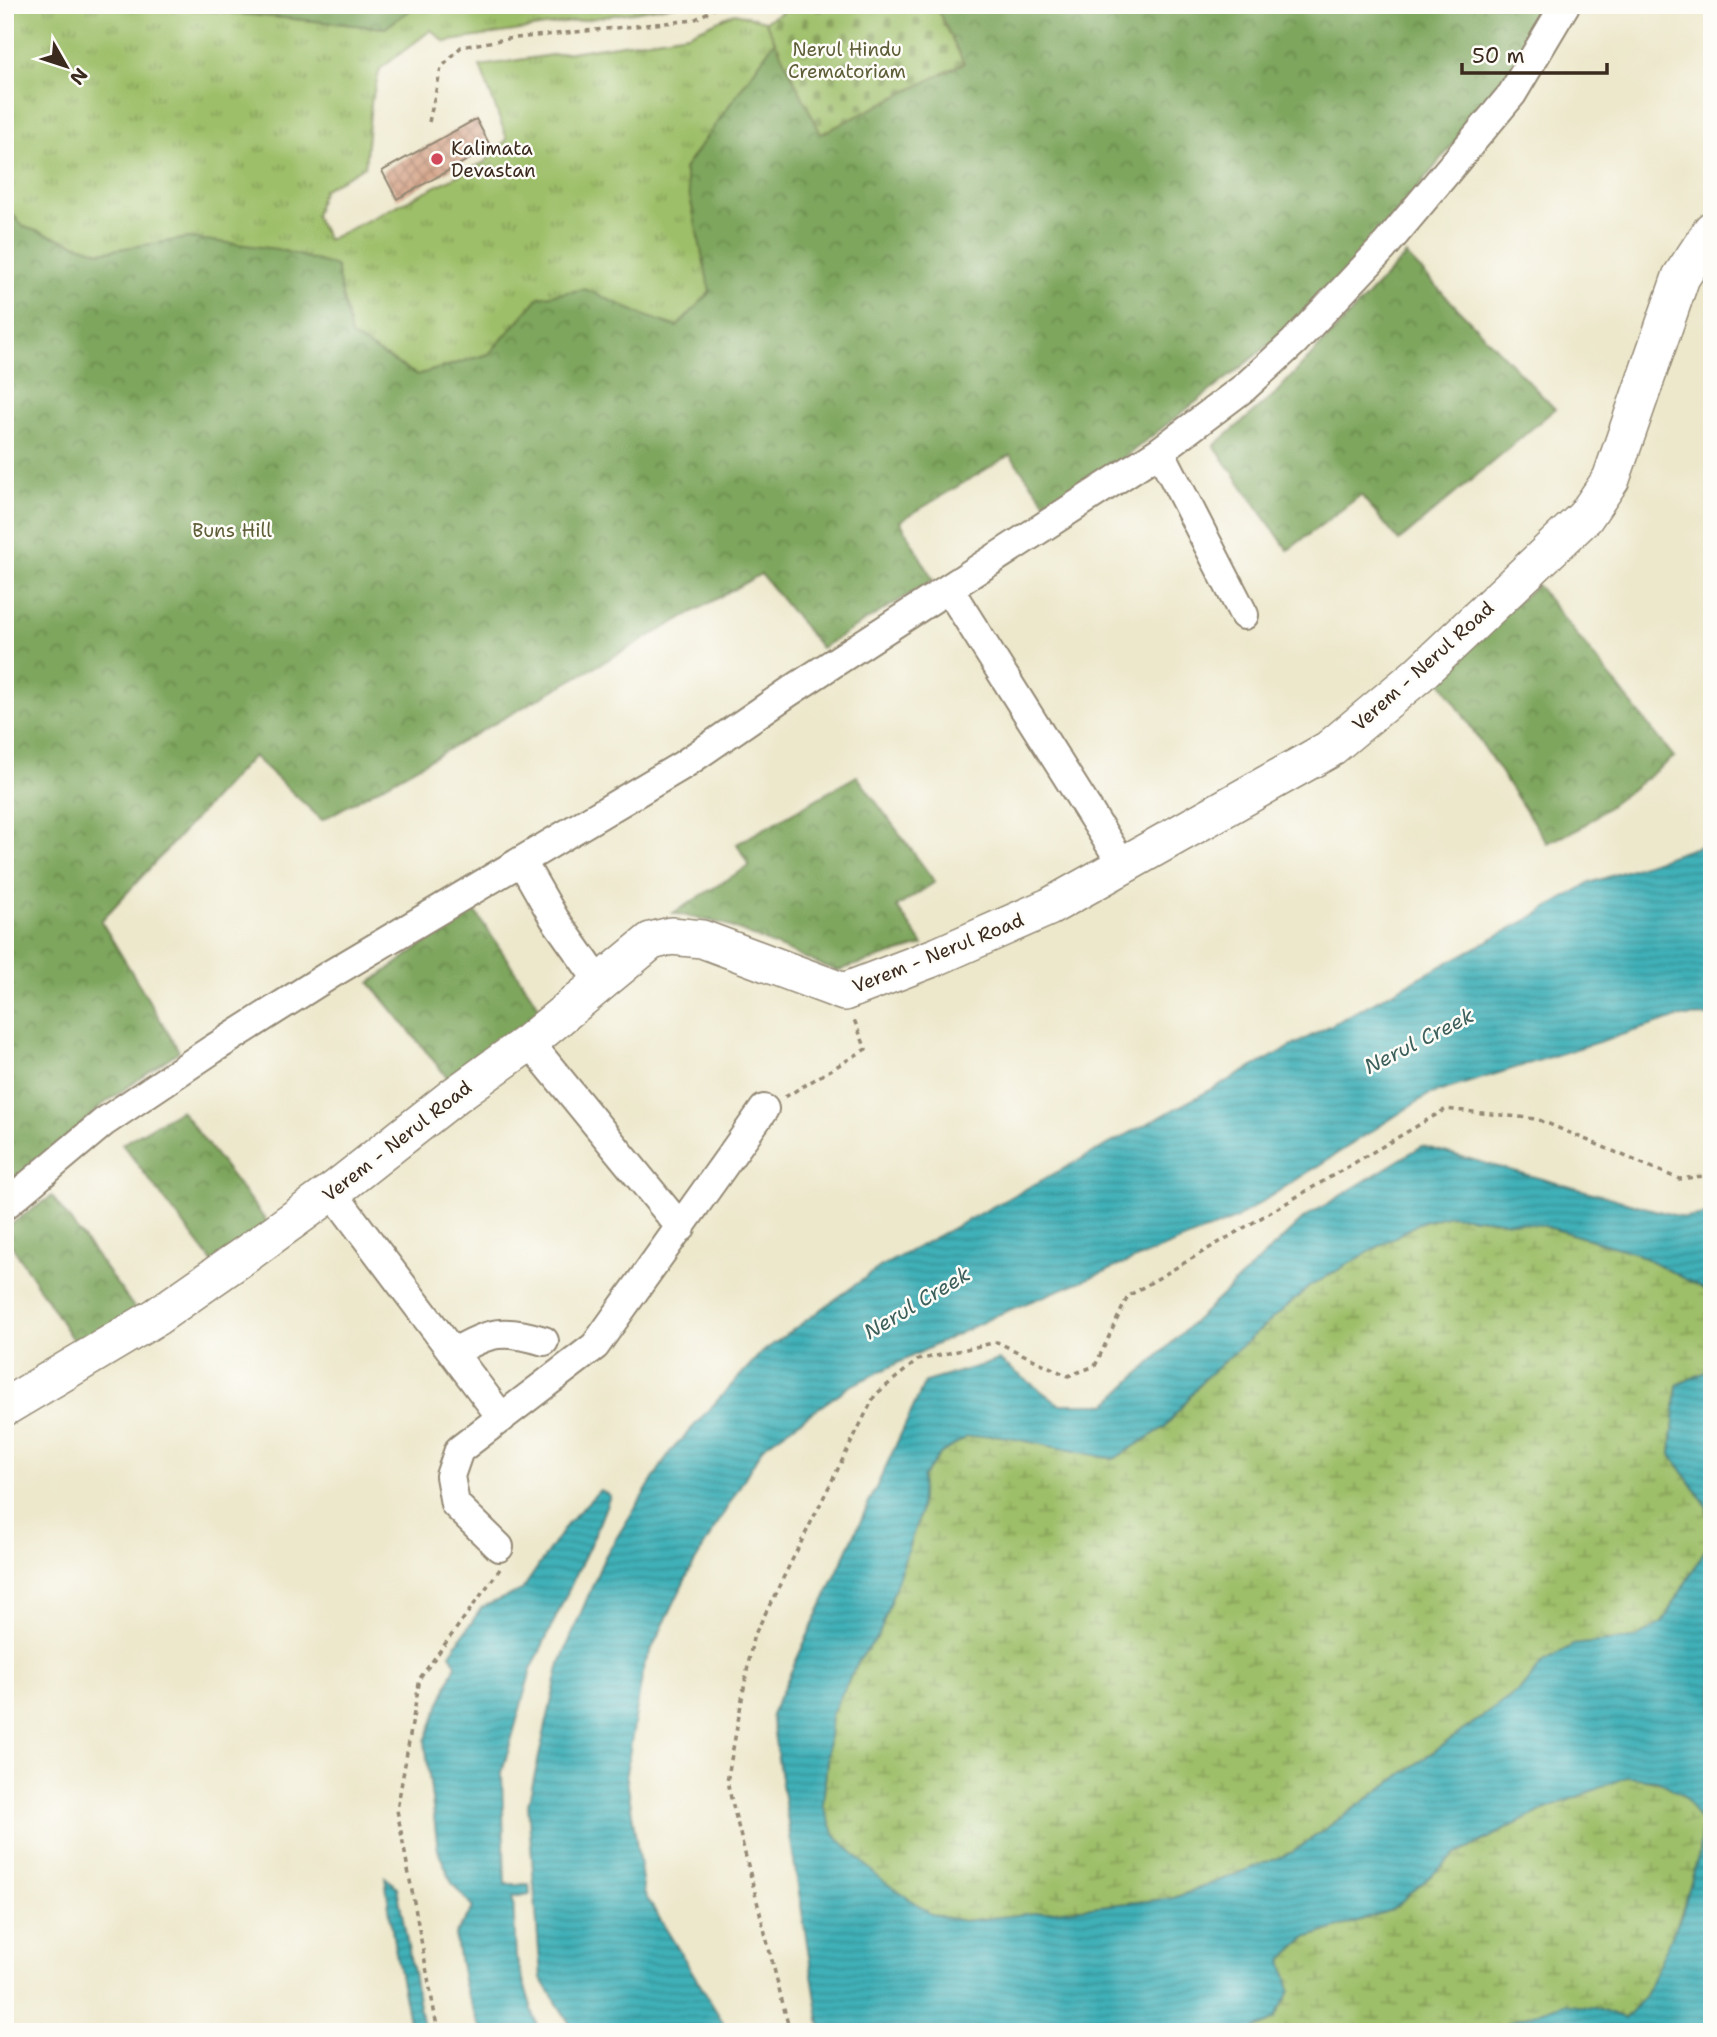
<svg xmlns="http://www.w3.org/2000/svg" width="1717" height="2037" viewBox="0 0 1717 2037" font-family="'Shantell Sans',sans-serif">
<defs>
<pattern id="grass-tufts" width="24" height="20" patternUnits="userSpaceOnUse" patternTransform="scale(1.75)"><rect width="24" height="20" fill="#9ebf69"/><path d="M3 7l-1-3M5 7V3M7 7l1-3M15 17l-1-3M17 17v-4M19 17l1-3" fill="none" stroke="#829b56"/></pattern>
<pattern id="forest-crowns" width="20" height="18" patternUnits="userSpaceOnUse" patternTransform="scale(1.75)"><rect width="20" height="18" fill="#7ea65d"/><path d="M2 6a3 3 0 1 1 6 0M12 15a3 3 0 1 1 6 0" fill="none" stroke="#68874c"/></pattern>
<pattern id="wetland-marsh" width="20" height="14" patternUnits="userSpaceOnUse" patternTransform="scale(1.75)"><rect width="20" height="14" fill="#9ebf69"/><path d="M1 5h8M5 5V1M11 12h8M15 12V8" fill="none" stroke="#829b56"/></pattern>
<pattern id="cemetery-stones" width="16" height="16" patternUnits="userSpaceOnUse" patternTransform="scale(1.75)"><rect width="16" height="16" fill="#9ebf69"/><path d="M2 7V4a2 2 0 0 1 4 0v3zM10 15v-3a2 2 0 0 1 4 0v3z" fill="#829b56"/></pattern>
<pattern id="water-rules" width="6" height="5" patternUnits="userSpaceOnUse" patternTransform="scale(1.75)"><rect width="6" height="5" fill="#3fb0b8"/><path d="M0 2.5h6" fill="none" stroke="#368f95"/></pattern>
<pattern id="building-cross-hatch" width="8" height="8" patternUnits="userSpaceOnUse" patternTransform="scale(1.75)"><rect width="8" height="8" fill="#d7a88e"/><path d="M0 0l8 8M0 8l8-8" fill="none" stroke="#b08973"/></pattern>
</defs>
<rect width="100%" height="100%" fill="#fdfcf7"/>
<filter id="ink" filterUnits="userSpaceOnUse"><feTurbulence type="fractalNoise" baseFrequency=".0143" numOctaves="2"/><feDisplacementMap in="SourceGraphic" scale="14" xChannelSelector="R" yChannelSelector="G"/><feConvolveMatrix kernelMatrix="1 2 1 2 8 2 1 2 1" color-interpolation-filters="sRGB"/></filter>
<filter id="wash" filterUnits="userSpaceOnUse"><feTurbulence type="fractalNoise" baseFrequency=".00686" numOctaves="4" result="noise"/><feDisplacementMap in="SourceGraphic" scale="28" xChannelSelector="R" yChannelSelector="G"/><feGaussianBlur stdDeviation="1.57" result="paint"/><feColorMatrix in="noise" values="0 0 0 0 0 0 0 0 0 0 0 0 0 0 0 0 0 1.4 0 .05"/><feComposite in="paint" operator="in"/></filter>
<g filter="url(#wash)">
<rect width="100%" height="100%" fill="#ede8cc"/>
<path fill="url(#grass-tufts)" stroke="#6c7444" stroke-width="2" d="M5 5H171L180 8 385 28 417 5H677L445 42 431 30 380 69 371 103 365 166 323 190 315 216 328 240 485 162 507 139 480 66 688 34 735 13 765 21 775 41 684 169 711 293 677 327 645 316 540 297 489 354 417 375 351 336 346 312 189 238 100 252 24 227 5 206Z"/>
<path fill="url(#forest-crowns)" stroke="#5c683e" stroke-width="2" d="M171 5H417L385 28 180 8Z
M935 5H1546L1509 75 1331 295 1240 368 1053 512 1010 455 900 521 933 580 821 648 761 574 322 820 253 756 101 921 179 1051 102 1105 5 1195V206L24 227 100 252 189 238 277 249 336 266 351 336 417 375 489 354 539 297 585 289 645 316 677 327 710 292 684 169 775 41 821 134 964 63Z
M1406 255 1555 409 1399 541 1361 495 1288 550 1214 446 1275 394Z
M1537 585 1674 757 1579 829 1547 843 1436 674Z
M857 776 935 882 897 907 923 945 836 971 724 924 673 913 749 866 737 844Z
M473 908 541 1010 452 1083 370 983Z
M181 1110 270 1226 214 1264 122 1144Z
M52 1196 138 1313 76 1345 5 1235V1228Z"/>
<path fill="url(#wetland-marsh)" stroke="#6c7444" stroke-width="2" d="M1449 1215 1541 1225 1636 1253 1712 1293V1369L1677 1385 1671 1455 1707 1506 1712 1538 1662 1623 1635 1638 1573 1645 1542 1663 1521 1689 1293 1852 1174 1898 963 1921 931 1915 879 1879 835 1835 823 1805 831 1715 859 1660 879 1635 920 1513 922 1478 940 1454 967 1437 996 1435 1114 1459 1165 1427 1205 1378 1309 1287 1419 1223Z
M1626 1776C1660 1780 1685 1786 1700 1820 1712 1846 1661 1968 1646 1994 1640 2003 1631 2011 1624 2019L1595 2008 1507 2023 1500 2032H1248L1275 2019 1290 1990 1282 1960 1306 1938 1391 1910 1455 1855 1539 1812Z"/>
<path fill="url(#cemetery-stones)" stroke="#6c7444" stroke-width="2" d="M796 5H935L964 63 821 134 765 21Z"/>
<path fill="url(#water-rules)" stroke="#3d6d6b" stroke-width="2" d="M1712 844V1016L1679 1017 1428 1095 1235 1219 997 1315 850 1386 763 1447 689 1572 644 1665 626 1773 644 1893 729 2032H575L541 1978 528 1805 560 1663 604 1558 670 1452 761 1353 880 1267 1529 919 1590 883 1697 847Z
M1422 1146 1684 1218 1712 1214V1293L1636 1253 1541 1225 1449 1215 1419 1223 1309 1287 1205 1378 1165 1427 1114 1459 996 1435 967 1437 940 1454 922 1478 920 1513 879 1635 859 1660 831 1715 823 1805 835 1835 879 1878 931 1914 963 1921 1174 1898 1293 1852 1521 1689 1542 1663 1573 1645 1635 1638 1662 1623 1712 1538 1707 1506 1671 1455 1677 1385 1712 1369V2021L1704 2032H1500L1507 2023 1563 2004 1595 2008 1624 2019 1645 1996 1682 1913 1699 1853 1702 1823 1683 1795 1657 1780 1626 1777 1539 1812 1455 1855 1391 1910 1306 1938 1282 1960 1290 1990 1275 2019 1248 2032H821L771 1715 925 1382 999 1360 1059 1404H1107L1304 1218Z
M600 1490 610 1496 595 1534 531 1670 502 1773 505 1884H529L530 1894 513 1897 516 1957 539 2032H482L464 1985 455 1935 473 1908 452 1883 438 1850 425 1741 456 1664 450 1654 482 1607 522 1590 568 1523Z
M385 1877 397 1887 424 2032H411L393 1937Z"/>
<g id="blocks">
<path fill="url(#building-cross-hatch)" d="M476 119 491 147 397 199 382 171Z"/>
</g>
</g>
<g filter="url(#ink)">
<use href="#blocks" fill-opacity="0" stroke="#948975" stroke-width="2"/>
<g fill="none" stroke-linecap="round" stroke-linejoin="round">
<g stroke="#948975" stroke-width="32">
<path id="minor" d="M1160 451 1244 615
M949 589 1123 865
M522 862 554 918 600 983
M529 1042 681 1228
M332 1192 502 1418
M5 1205 104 1122 213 1049 331 974 683 765 789 692 1160 451 1245 387 1294 342 1383 248 1512 94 1565 5
M453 1353C488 1332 504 1328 544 1341
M499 1547 455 1504 450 1476 459 1450 595 1346 764 1109"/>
</g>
<g stroke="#948975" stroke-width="40">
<path id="major" d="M5 1407 156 1317 249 1252 336 1189 454 1096 529 1042 651 941 671 936 702 939 844 992 938 956 1049 907 1328 750 1418 675 1585 517 1611 479 1681 277 1712 230"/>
</g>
<path stroke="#948975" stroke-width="3.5" stroke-dasharray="5 5" stroke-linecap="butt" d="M429 122 441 68 461 47 506 39 694 20 721 5
M785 1097 866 1049 853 1017
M438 2032 397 1810 420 1678 500 1569
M790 2032 727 1782 753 1638 875 1395 918 1360 997 1342 1068 1376 1095 1366 1128 1296 1446 1109 1537 1119 1679 1179 1712 1175"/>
<use href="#minor" stroke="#fff" stroke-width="28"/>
<use href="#major" stroke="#fff" stroke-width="37"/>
</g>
</g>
<circle fill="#d1495b" stroke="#fdfcf7" stroke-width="2.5" cx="437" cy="159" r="7"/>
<g text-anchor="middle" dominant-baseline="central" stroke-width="5" stroke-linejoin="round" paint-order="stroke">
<g font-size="19" fill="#5e5e38" stroke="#fdfcf7">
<text x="847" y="49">Nerul Hindu<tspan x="847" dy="22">Crematoriam</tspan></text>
<text x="232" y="530">Buns Hill</text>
</g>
<g font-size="19" fill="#3b2a1e" stroke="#fdfcf7" text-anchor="start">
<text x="451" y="148">Kalimata<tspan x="451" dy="22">Devastan</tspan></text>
</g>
<g font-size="19" fill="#3b2a1e" stroke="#fdfcf7">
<text transform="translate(1423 666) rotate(-42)">Verem - Nerul Road</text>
<text transform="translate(938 953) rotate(-22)">Verem - Nerul Road</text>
<text transform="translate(397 1141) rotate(-38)">Verem - Nerul Road</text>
</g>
<g font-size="21" font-style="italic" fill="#3d605c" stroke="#fdfcf7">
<text transform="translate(1419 1041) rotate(-27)">Nerul Creek</text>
<text transform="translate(917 1303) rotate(-31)">Nerul Creek</text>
</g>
</g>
<rect width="1717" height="2037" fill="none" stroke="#fdfcf7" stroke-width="28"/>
<g transform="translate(66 66) rotate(129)" stroke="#fdfcf7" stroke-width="5" paint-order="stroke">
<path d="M0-5L12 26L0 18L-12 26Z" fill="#3b2a1e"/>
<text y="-10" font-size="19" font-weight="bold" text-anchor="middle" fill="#3b2a1e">N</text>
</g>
<path d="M1462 63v10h145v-10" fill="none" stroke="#3b2a1e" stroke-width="3.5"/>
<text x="1472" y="63" font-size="21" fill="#3b2a1e" stroke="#fdfcf7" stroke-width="5" paint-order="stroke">50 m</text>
</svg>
